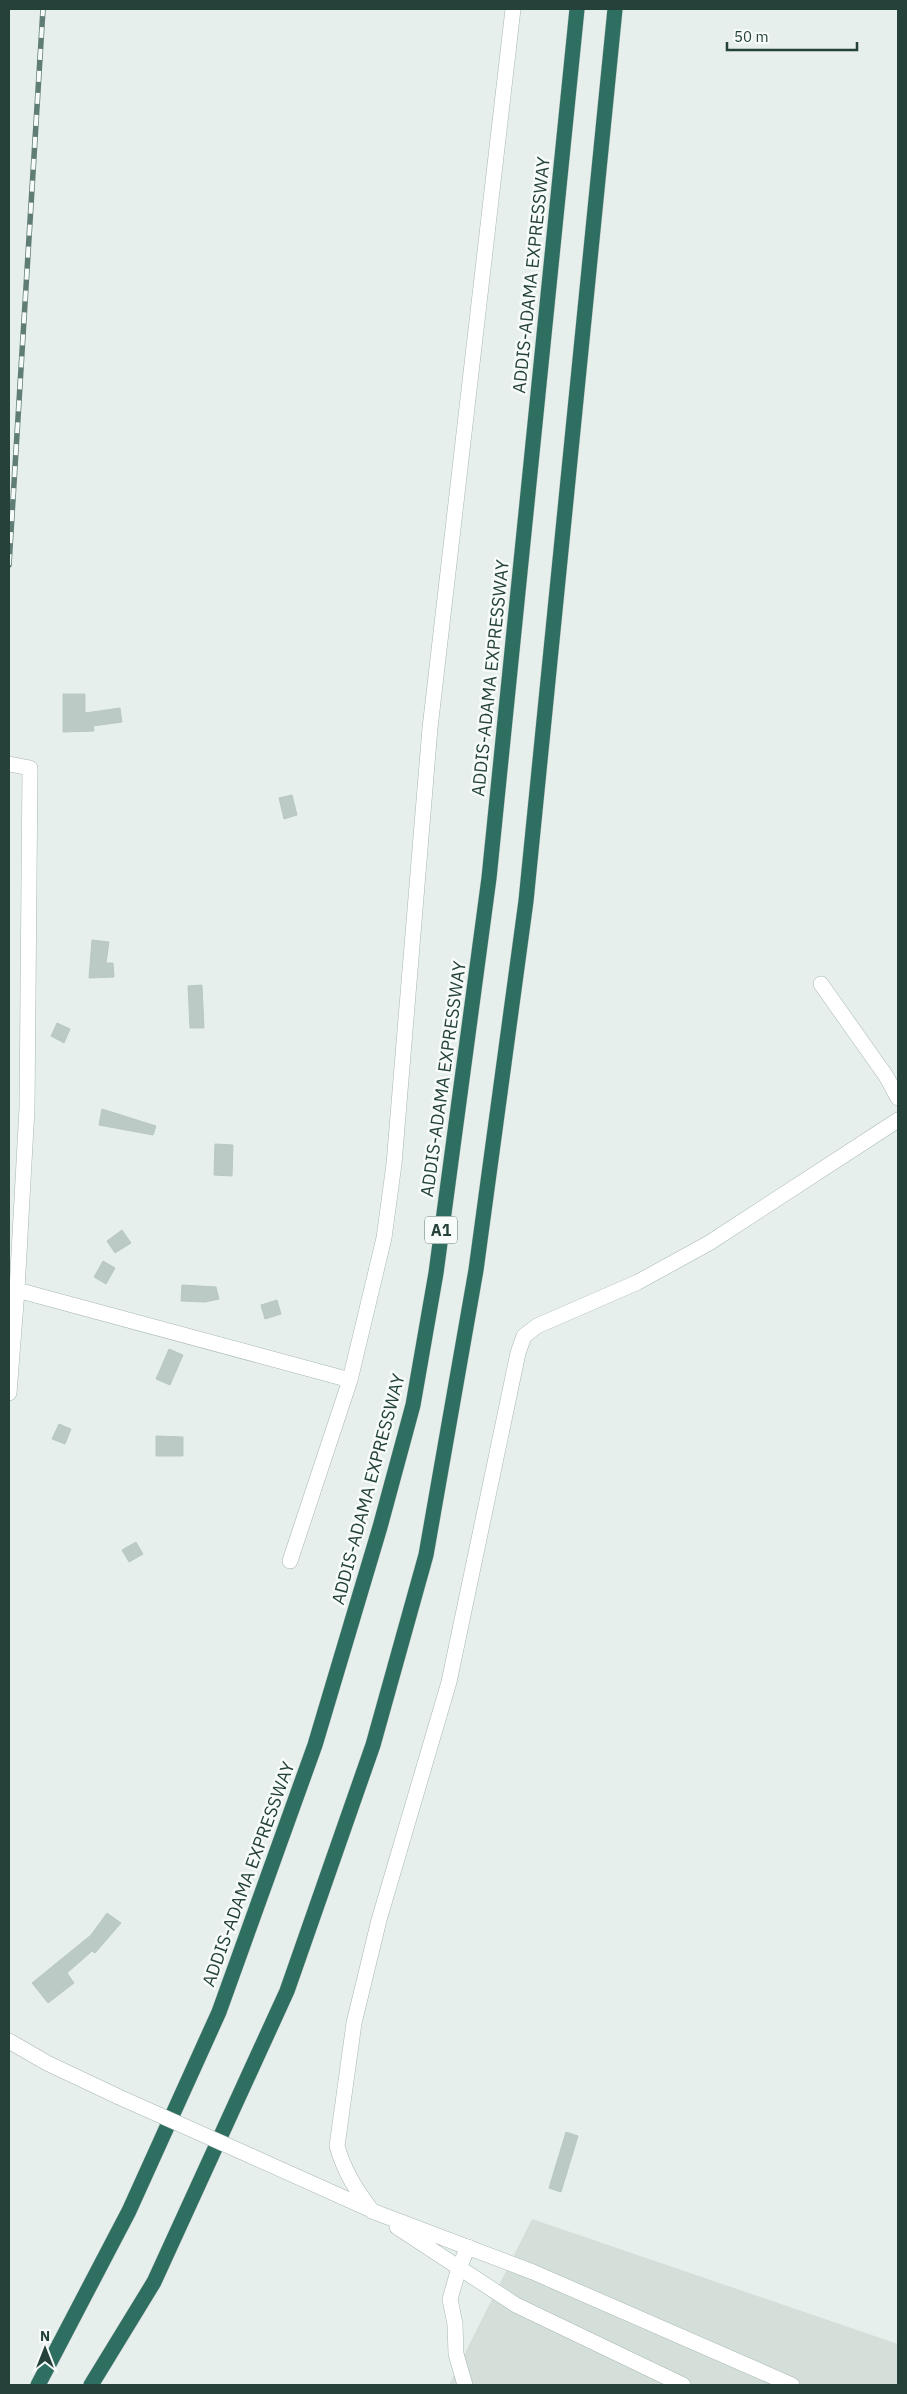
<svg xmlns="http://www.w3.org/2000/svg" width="907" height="2394" viewBox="0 0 907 2394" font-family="'IBM Plex Sans',sans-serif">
<rect width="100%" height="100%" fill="#e6efeb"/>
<path fill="#d4dfda" d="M532 2219 898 2344V2385H449Z"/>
<path fill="#bbcac4" stroke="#b8c9c2" d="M63 694H85V713L120 708 122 722 93 726 94 731 63 732Z
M292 795 297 815 284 819 279 798Z
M92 940 109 942 106 963H113L114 977 89 978Z
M202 985 204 1028H190L188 986Z
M57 1023 70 1029 64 1043 51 1036Z
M102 1109 156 1126 153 1135 99 1125Z
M215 1144 233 1145 232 1176 214 1175Z
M122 1230 131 1243 115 1253 107 1241Z
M103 1261 115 1268 106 1284 94 1277Z
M182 1285 216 1287 219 1299 205 1302 181 1301Z
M277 1300 281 1314 265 1319 261 1305Z
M169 1349 183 1355 170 1385 156 1379Z
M59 1424 71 1429 65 1444 52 1439Z
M156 1436 183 1437V1456H156Z
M136 1542 143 1554 129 1562 122 1550Z
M107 1913 121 1923 95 1953 92 1951 67 1973 74 1983 48 2003 32 1983 91 1935Z
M566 2132 578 2136 561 2192 549 2188Z"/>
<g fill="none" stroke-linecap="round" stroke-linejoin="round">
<g stroke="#a8b8b2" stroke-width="16">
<path id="minor" d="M9 764 30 768 27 1108 17 1290 9 1393
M821 984 886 1076 898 1098
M17 1290 350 1380
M290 1561 350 1380 384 1238 394 1164 430 728 513 9
M9 2041 47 2063 119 2097
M251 2156 369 2209
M372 2211C356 2190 344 2171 337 2146L354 2023 379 1920 449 1682 518 1353 524 1336 537 1326 638 1282 709 1243 898 1120
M465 2385 456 2354 455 2324 450 2299 459 2268 468 2247"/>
</g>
<g stroke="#a8b8b2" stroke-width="16">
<path id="tertiary" d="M372 2211 533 2272 792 2385
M397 2227 516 2305 683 2385"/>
</g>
<g stroke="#c2cac8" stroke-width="16">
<path id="motorway" d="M38 2385 129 2211 219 2012 315 1745 380 1527 413 1405 436 1273 489 878 577 9
M91 2385 154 2282 287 1991 373 1745 426 1555 476 1270 526 901 615 9"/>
</g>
<use href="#minor" stroke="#fff" stroke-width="15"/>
<use href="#tertiary" stroke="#fff" stroke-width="15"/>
<use href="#motorway" stroke="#2f6f62" stroke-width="15"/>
<g stroke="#5f7d75" stroke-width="5.5">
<path id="rail" d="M9 565 43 9"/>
</g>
<use href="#rail" stroke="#f7fbf9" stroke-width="4" stroke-dasharray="11" stroke-linecap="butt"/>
<g stroke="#a8b8b2" stroke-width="16" stroke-linecap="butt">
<path id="minor-bridge" d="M119 2097 251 2156"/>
</g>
<use href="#minor-bridge" stroke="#fff" stroke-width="15"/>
</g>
<g text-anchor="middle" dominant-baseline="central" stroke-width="5" stroke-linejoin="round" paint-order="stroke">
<rect fill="#f7fbf9" stroke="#637a73" stroke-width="1" x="425" y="1216.5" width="32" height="27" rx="4"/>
<g font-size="16" font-weight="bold" fill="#24423a">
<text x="441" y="1230">A1</text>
</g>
<g font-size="18" fill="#24423a" stroke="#f7fbf9">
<text transform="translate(531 275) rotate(-84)">ADDIS-ADAMA EXPRESSWAY</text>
<text transform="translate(490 678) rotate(-84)">ADDIS-ADAMA EXPRESSWAY</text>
<text transform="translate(443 1079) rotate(-82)">ADDIS-ADAMA EXPRESSWAY</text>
<text transform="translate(368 1489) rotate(-75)">ADDIS-ADAMA EXPRESSWAY</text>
<text transform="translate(248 1874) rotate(-70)">ADDIS-ADAMA EXPRESSWAY</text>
</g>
</g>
<rect width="907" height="2394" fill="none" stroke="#24423a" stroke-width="20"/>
<g transform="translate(45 2349)" stroke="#f7fbf9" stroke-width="4" paint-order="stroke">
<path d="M0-4L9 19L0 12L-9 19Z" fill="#24423a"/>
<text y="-8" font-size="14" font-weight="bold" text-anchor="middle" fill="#24423a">N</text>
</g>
<path d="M727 42v8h130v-8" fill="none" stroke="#24423a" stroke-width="2.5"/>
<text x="734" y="42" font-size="15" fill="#24423a" stroke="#f7fbf9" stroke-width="4" paint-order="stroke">50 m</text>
</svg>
